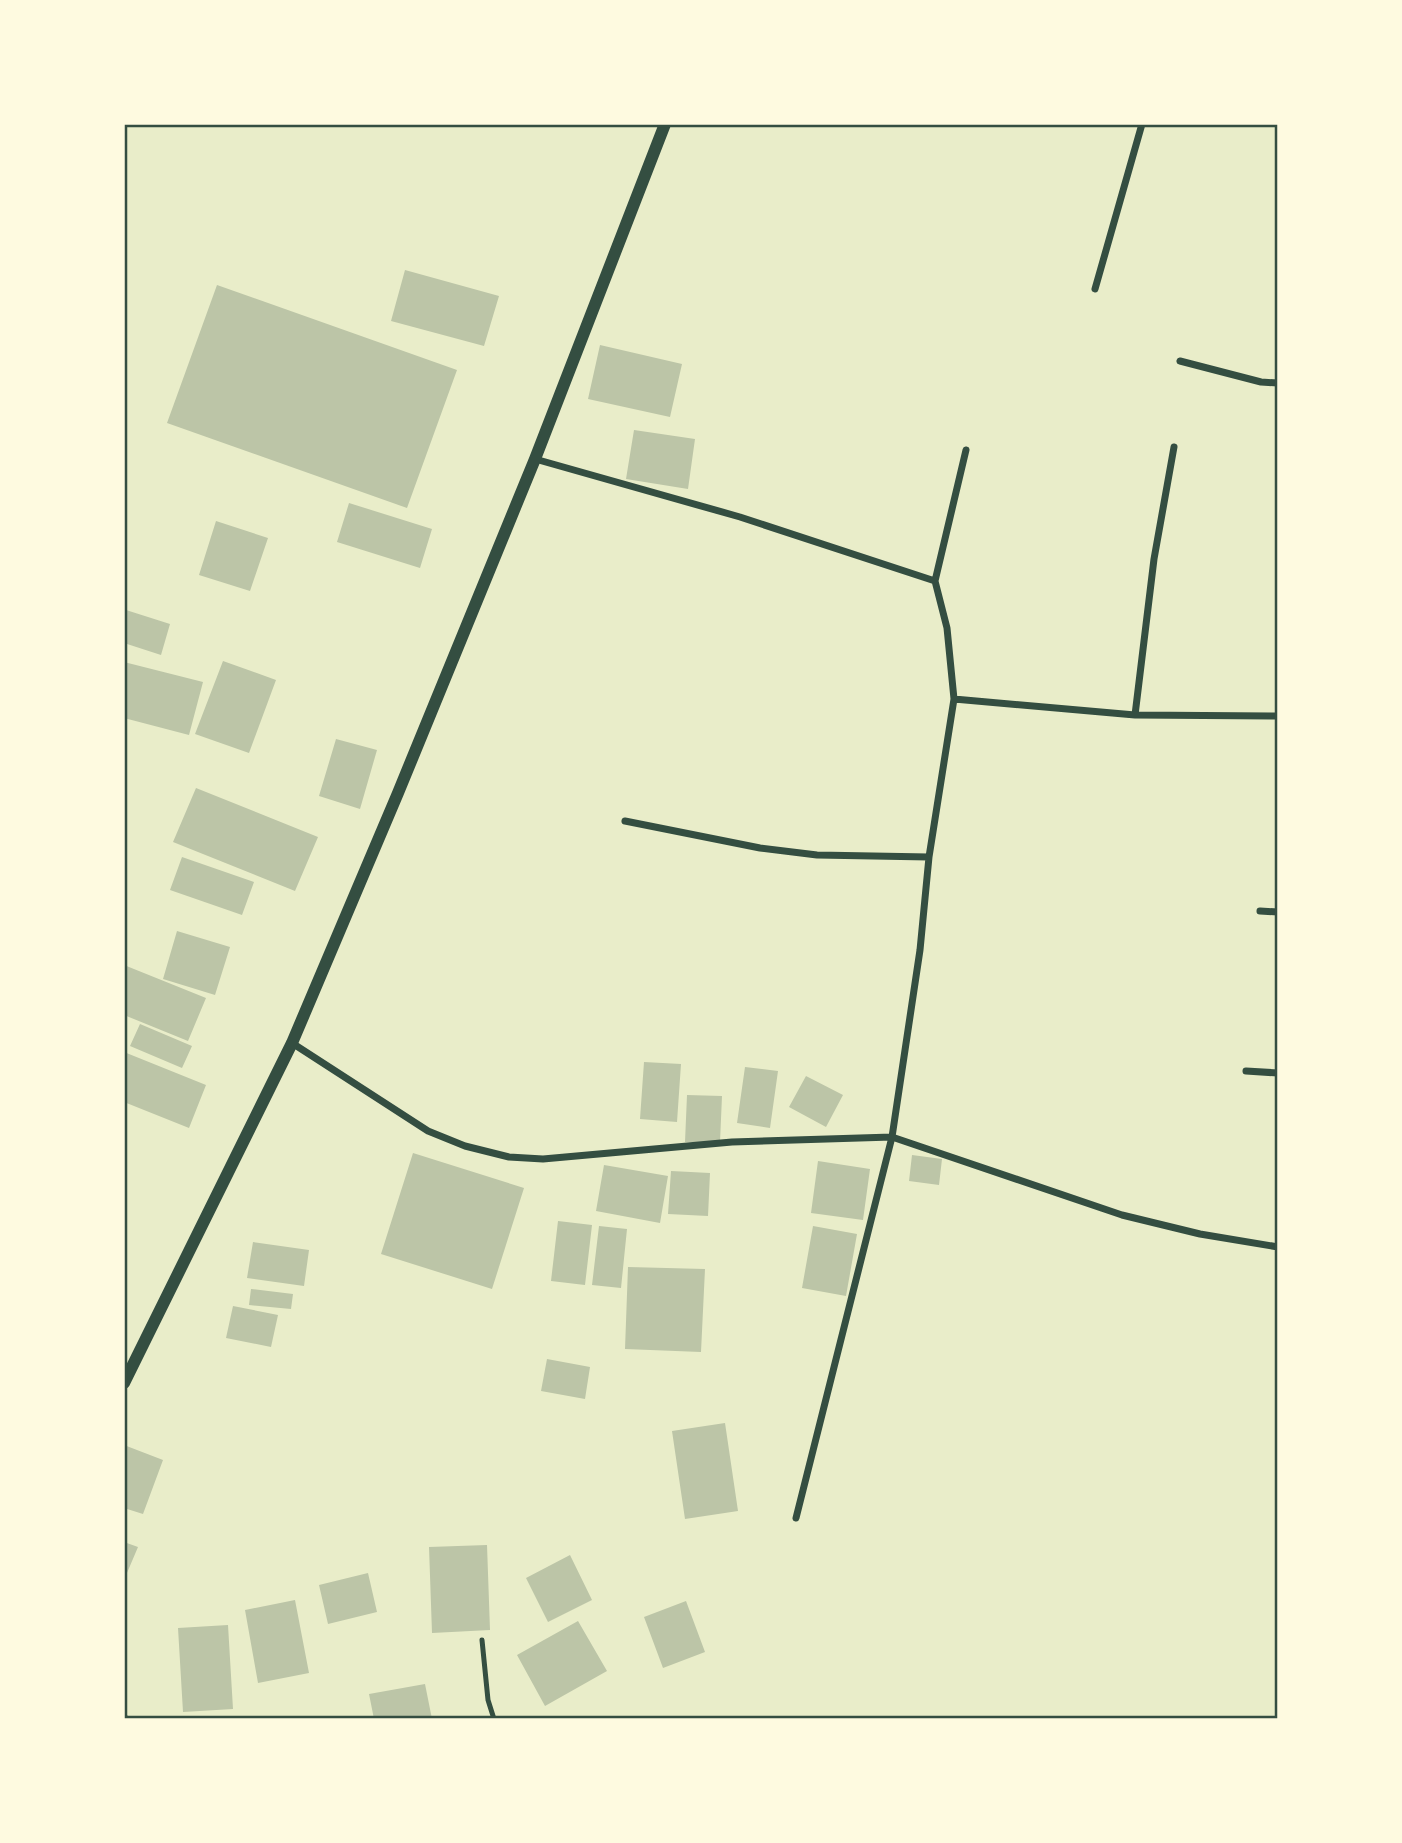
<svg xmlns="http://www.w3.org/2000/svg" width="1402" height="1843" viewBox="0 0 1402 1843" font-family="'Source Sans 3',sans-serif">
<rect width="100%" height="100%" fill="#e9edc9"/>
<path fill="#bcc5a7" d="M405 270 499 296 484 346 391 321Z
M217 285 457 370 407 508 167 423Z
M600 345 682 364 670 417 588 399Z
M634 430 695 439 688 489 626 479Z
M349 503 432 529 420 568 337 542Z
M216 521 268 538 250 591 199 575Z
M126 610 170 624 161 655 124 643Z
M223 661 276 680 249 753 195 734Z
M124 662 203 682 189 735 124 718Z
M336 739 377 750 360 809 319 796Z
M196 788 318 837 295 891 173 842Z
M182 857 254 882 242 915 170 890Z
M177 931 230 947 215 995 163 979Z
M124 965 206 998 188 1041 124 1015Z
M140 1024 192 1046 182 1068 130 1046Z
M124 1052 206 1085 189 1128 124 1102Z
M644 1062 681 1064 677 1122 640 1119Z
M745 1067 778 1071 770 1128 737 1123Z
M806 1076 843 1095 826 1127 789 1107Z
M687 1095 722 1096 720 1142H685Z
M413 1153 524 1188 492 1289 381 1254Z
M912 1155 942 1159 939 1185 909 1181Z
M818 1161 870 1169 863 1220 811 1213Z
M604 1165 668 1176 660 1223 596 1211Z
M671 1171 710 1173 708 1216 668 1214Z
M558 1221 592 1225 585 1285 551 1281Z
M599 1226 627 1229 621 1288 592 1285Z
M813 1226 857 1234 846 1296 802 1288Z
M253 1242 309 1250 304 1286 247 1278Z
M628 1267 705 1269 701 1352 625 1349Z
M251 1289 293 1294 291 1309 249 1305Z
M233 1306 278 1315 271 1347 226 1338Z
M547 1359 590 1367 585 1399 541 1391Z
M725 1423 738 1511 685 1519 672 1431Z
M124 1445 163 1460 143 1514 124 1508Z
M124 1542 138 1547 124 1580Z
M487 1545 490 1630 432 1633 429 1547Z
M570 1555 592 1600 548 1622 526 1578Z
M368 1573 377 1612 328 1624 319 1585Z
M295 1600 309 1673 258 1683 245 1610Z
M686 1601 705 1652 663 1668 644 1617Z
M578 1621 607 1671 545 1706 517 1655Z
M228 1625 233 1709 183 1712 178 1628Z
M425 1684 432 1719H374L369 1694Z"/>
<g fill="none" stroke-linecap="round" stroke-linejoin="round">
<path stroke="#344e41" stroke-width="5" d="M482 1640 488 1700 494 1719"/>
<path stroke="#344e41" stroke-width="7" d="M1095 289 1142 124
M1180 361 1261 382 1278 383
M535 459 740 517 935 581
M954 699 1135 715 1278 716
M1135 715 1154 559 1174 447
M625 821 760 848 817 855 929 857
M1260 911 1278 912
M292 1043 428 1131 465 1146 509 1157 543 1159 732 1142 892 1137 1122 1215 1200 1234 1278 1247
M1246 1071 1278 1073
M796 1518 892 1137 920 950 929 857 954 699 947 628 935 581 966 450
M124 1718 126 1719"/>
<path stroke="#344e41" stroke-width="12" d="M124 1383 292 1043 398 793 535 459 665 124"/>
</g>
<rect width="1402" height="1843" fill="none" stroke="#fefae0" stroke-width="252"/>
<rect x="126" y="126" width="1150" height="1591" fill="none" stroke="#344e41" stroke-width="2.5"/>
</svg>
